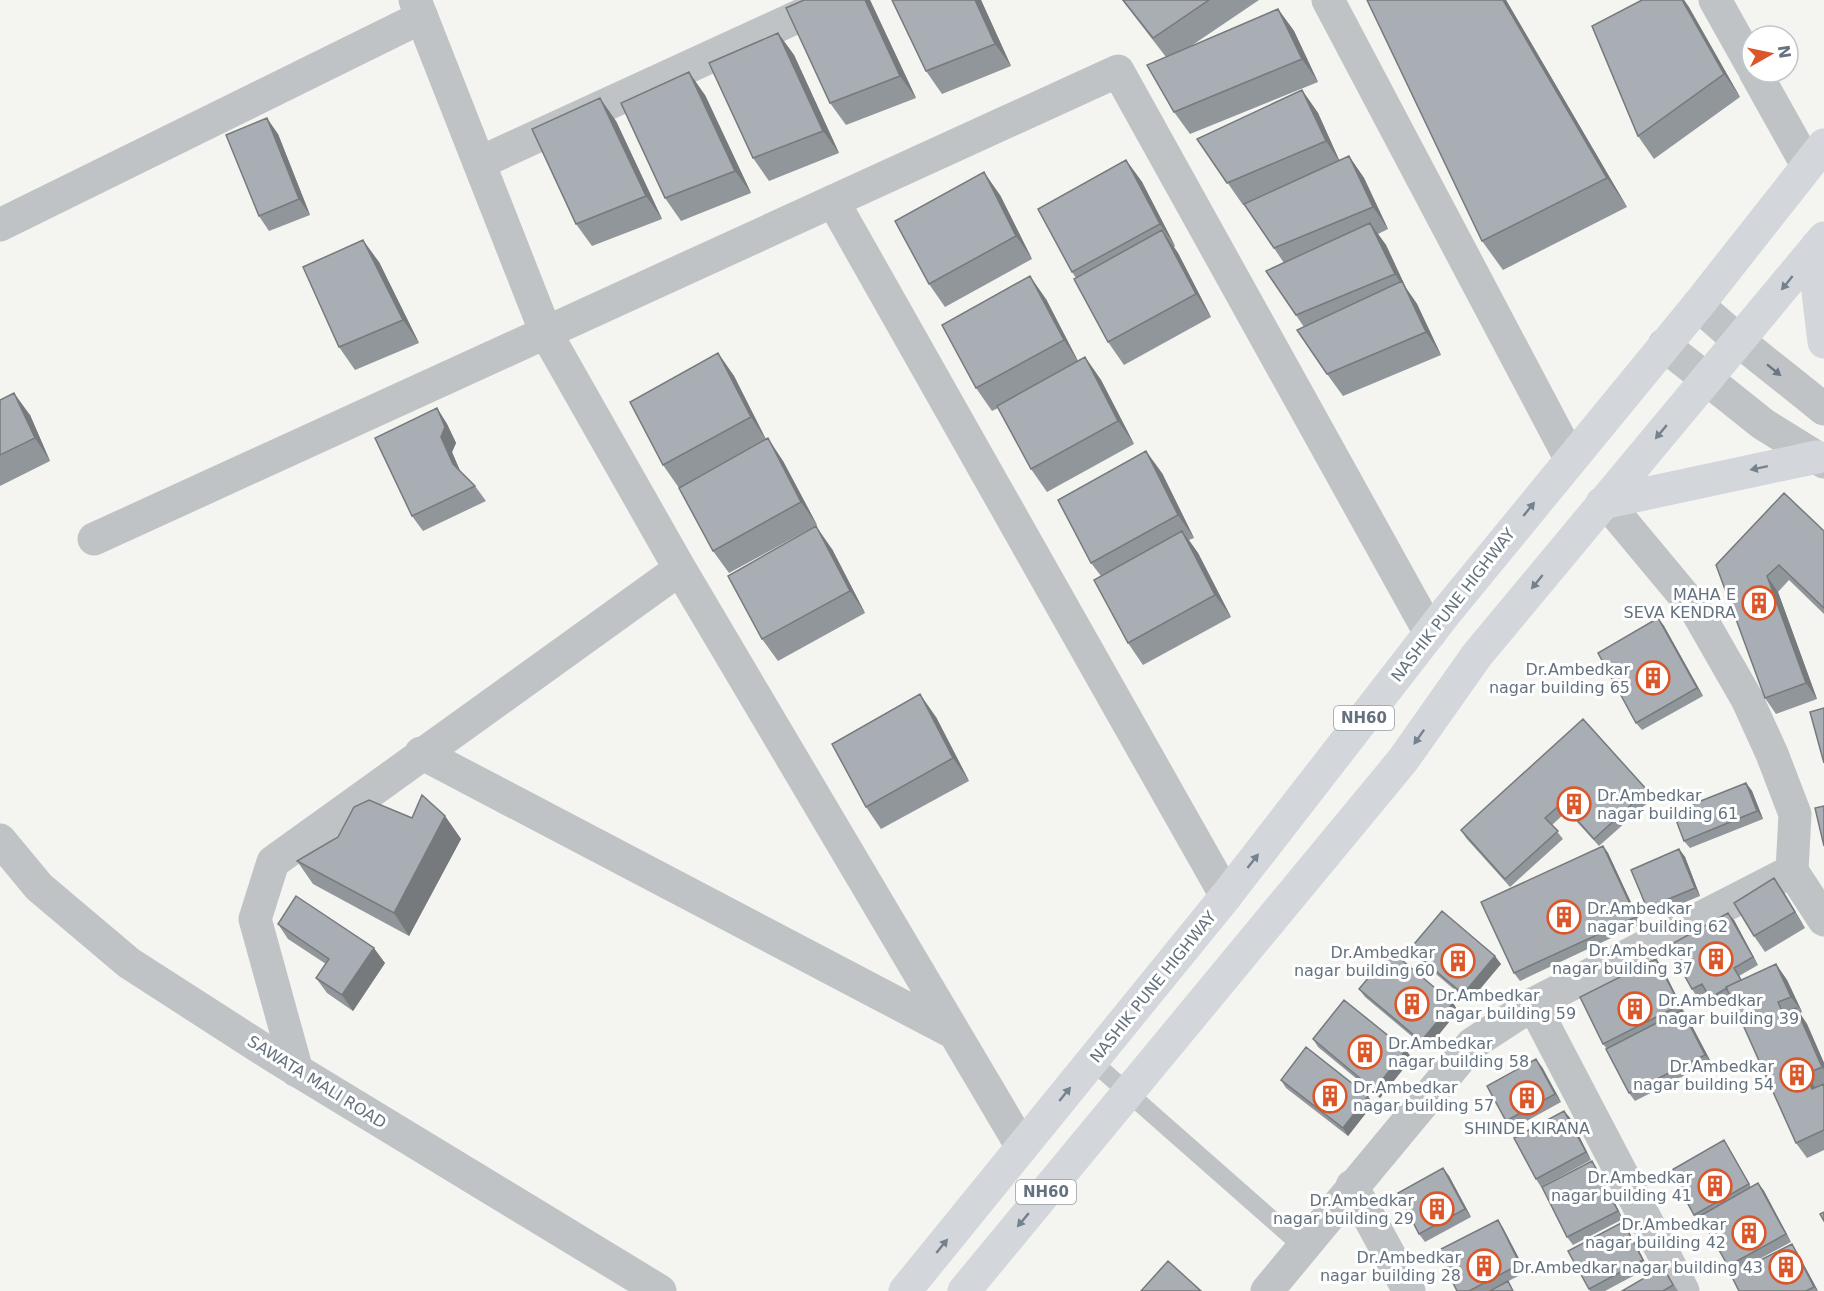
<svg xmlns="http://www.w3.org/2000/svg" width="1824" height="1291" viewBox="0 0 1824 1291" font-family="'DejaVu Sans',sans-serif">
<rect width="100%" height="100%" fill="#f4f4f0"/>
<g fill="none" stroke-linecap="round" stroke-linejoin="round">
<path stroke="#bfc3c6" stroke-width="18" d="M1092 1061 1302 1246"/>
<path stroke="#bfc3c6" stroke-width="33" d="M415 0 546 333 680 569 1022 1147
M1328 0 1570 458
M1715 0 1752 66
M1755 72 1807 165
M479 163 834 0
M833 201 1226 896
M0 225 422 17
M1606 502 1696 610 1747 699 1772 754 1795 814 1792 871 1824 920
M94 539 1118 71 1430 633
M421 753 954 1033
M1533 1004 1792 871
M297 1071 255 919 273 862 680 569
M1352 1186 1409 1291
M1267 1291 1472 1044 1533 1004 1683 1291"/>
<path stroke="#bfc3c6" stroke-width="33" d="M1698 305 1739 341 1824 409
M1664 345 1763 424 1824 462
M0 840 39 887 129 963 275 1057 660 1291"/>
<path stroke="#d3d7db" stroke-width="33" d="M1817 246 1818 292 1824 342
M1602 503 1817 457
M905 1291 1226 896 1447 611 1698 305 1824 145
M964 1291 1403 760 1477 655 1824 238"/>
</g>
<path fill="#90969a" d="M870 0 916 98 846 125 830 103Z
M892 0H981L1011 66 942 94 926 71Z
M1122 0H1259L1188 48 1278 9 1294 31 1318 82 1190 134 1174 112 1166 57Z
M1506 0 1627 207 1503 270 1482 241Z
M1642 0H1684L1740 97 1654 159 1638 136Z
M778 33 794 55 839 153 769 181 753 158Z
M1302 90 1318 113 1339 160 1349 156 1364 178 1388 229 1378 234 1386 245 1406 288 1417 304 1441 355 1343 396 1327 374 1304 327 1266 271 1284 263 1245 205H1243L1197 139Z
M705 95 751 193 681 221 665 198Z
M616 121 662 219 592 246 576 224Z
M278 134 310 215 269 231 259 216Z
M1126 160 1142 182 1175 246 1174 247 1178 253 1211 317 1124 365 1108 342 1076 278 1072 272Z
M1000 195 1032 259 945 307 929 284Z
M379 262 419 343 355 370 339 347Z
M1046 299 1078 361 1085 357 1101 380 1134 444 1047 492 1031 469 998 408 992 411 976 388Z
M718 353 734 376 766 439 783 461 817 525 729 573 713 551 679 488 663 465Z
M0 400 30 415 50 461 0 486Z
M437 408 447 424 456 443 452 452 460 471 475 486 486 501 423 531 412 516Z
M1162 473 1194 538 1189 540 1198 553 1231 617 1143 665 1128 643 1101 576 1091 563Z
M1824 531V614L1789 580 1778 592 1817 699 1776 714 1765 698 1716 565Z
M832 549 865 613 778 661 762 639Z
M1658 618 1664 626 1703 696 1642 730 1636 723Z
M936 717 969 781 881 829 866 807Z
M1583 719 1647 790 1653 798 1599 846 1567 811 1552 825 1563 839 1510 887 1466 838 1461 830Z
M1746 783 1752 791 1763 819 1690 848 1684 841Z
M445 816 461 839 409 936 313 884 297 861Z
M1603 846 1608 853 1641 924 1520 981 1514 973Z
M1679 849 1685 857 1700 896 1652 916 1647 908Z
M1785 894 1805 928 1765 952 1754 936Z
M1734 920 1758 965 1739 976 1742 980 1776 964 1787 980 1802 1012 1800 1013 1807 1024 1824 1063V1150L1807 1158 1796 1143 1731 997 1715 1006 1707 992 1697 997 1692 989Z
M278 924 385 963 353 1011 327 993 316 978 326 964 288 939Z
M1410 949 1501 964 1469 1002 1416 957Z
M1656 959 1662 967 1684 1014 1711 1062 1635 1101 1629 1093 1607 1049 1603 1044Z
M1359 989 1453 1003 1458 1011 1427 1049 1365 997Z
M1313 1039 1412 1058 1380 1098 1318 1047Z
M1542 1067 1561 1102 1512 1129 1506 1121Z
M1281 1080 1373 1104 1348 1136 1286 1088Z
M1564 1111 1570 1118 1591 1160 1541 1187 1536 1179Z
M1724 1140 1729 1148 1751 1187 1758 1183 1764 1191 1791 1242 1733 1273 1728 1266 1703 1221 1699 1223 1694 1215Z
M1592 1161 1597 1169 1623 1219 1573 1245 1567 1237Z
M1443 1168 1449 1176 1471 1217 1425 1242 1419 1234Z
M1498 1220 1503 1228 1526 1272 1489 1291H1457Z
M1623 1222 1628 1230 1648 1268 1605 1291H1590L1589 1289Z
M1797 1252 1818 1291H1739Z
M1663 1267 1678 1291H1622Z"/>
<path fill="#767a7d" d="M865 0H870L916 98 900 76Z
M975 0H981L1011 66 995 44Z
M1503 0H1506L1627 207 1607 178Z
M1682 0H1684L1689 7 1740 97 1724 74Z
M1278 9 1294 31 1318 82 1302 59Z
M778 33 794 55 839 153 823 131Z
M689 72 705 95 751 193 735 171Z
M1302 90 1318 113 1341 164 1326 141Z
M600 98 616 121 662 219 646 196Z
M267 118 278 134 310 215 299 199Z
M1349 156 1364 178 1388 229 1373 207Z
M1126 160 1142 182 1175 246 1160 224Z
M984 172 1000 195 1032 259 1016 236Z
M1370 223 1386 245 1406 288 1417 304 1441 355 1426 332 1406 290 1395 274Z
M1162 230 1178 253 1211 317 1196 294Z
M363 240 379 262 419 343 403 320Z
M1030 276 1046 299 1079 363 1064 340Z
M718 353 734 376 766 440 751 417Z
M1085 357 1101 380 1134 444 1118 421Z
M14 393 30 415 50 461 35 438Z
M437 408 447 424 456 443 452 452 464 480 453 464 441 437Z
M768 438 783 461 817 525 801 502Z
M1146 451 1162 473 1194 538 1178 515Z
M816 526 832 549 865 613 850 591Z
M1182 531 1198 553 1231 617 1215 595Z
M1767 576 1778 592 1817 699 1806 683Z
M1658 618 1664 626 1703 696 1697 688Z
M920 694 936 717 969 781 953 758Z
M1746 783 1752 791 1763 819 1757 811Z
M445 816 461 839 409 936 394 913Z
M1603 846 1608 853 1641 924 1636 917Z
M1679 849 1685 857 1700 896 1695 888Z
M1774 878 1785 894 1805 928 1795 912Z
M1728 913 1734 920 1758 965 1753 957Z
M374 948 385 963 353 1011 342 995Z
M1495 956 1501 964 1469 1002 1463 994Z
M1656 959 1662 967 1685 1013 1680 1005Z
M1776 964 1787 980 1802 1012 1791 997Z
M1453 1003 1458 1011 1427 1049 1421 1041Z
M1796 1008 1807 1024 1824 1063V1070Z
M1682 1010 1688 1018 1711 1062 1705 1055Z
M1406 1050 1412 1058 1380 1098 1374 1090Z
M1536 1059 1542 1067 1561 1102 1555 1094Z
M1806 1074 1817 1090 1812 1089Z
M1368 1096 1373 1104 1348 1136 1343 1128Z
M1564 1111 1570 1118 1591 1160 1586 1152Z
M1592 1161 1597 1169 1623 1219 1618 1211Z
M1443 1168 1449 1176 1471 1217 1465 1209Z
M1758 1183 1764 1191 1791 1242 1786 1234Z
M1498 1220 1503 1228 1526 1272 1520 1264Z
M1623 1222 1628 1230 1648 1268 1643 1260Z
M1792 1244 1797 1252 1818 1291 1814 1287Z"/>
<path fill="#a8aeb3" stroke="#767a7d" stroke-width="1.5" d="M804 0H865L900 76 830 103 786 8Z
M892 0H975L995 44 926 71Z
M1123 0H1209L1153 38Z
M1367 0H1503L1607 178 1482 241Z
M1642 0H1682L1724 74 1638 136 1592 26Z
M1278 9 1302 59 1174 112 1147 65Z
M778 33 823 131 753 158 709 63Z
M689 72 735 171 665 198 621 103Z
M1302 90 1326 141 1227 183 1197 139Z
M600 98 646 196 576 224 532 129Z
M267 118 299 199 259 216 226 135Z
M1349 156 1373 207 1274 248 1244 204Z
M1126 160 1160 224 1072 272 1038 209Z
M984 172 1016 236 929 284 895 221Z
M1370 223 1395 274 1296 315 1266 271Z
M1162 230 1196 294 1108 342 1074 279Z
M363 240 403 320 339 347 303 267Z
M1030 276 1064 340 976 388 942 325Z
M1402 281 1426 332 1327 374 1297 330Z
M718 353 751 417 663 465 630 402Z
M1085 357 1118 421 1031 469 997 406Z
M14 393 35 438 0 455V400Z
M437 408 445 427 441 437 453 464 475 486 412 516 375 438Z
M768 438 801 502 713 551 679 488Z
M1146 451 1178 515 1091 563 1058 500Z
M1784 493 1824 531V608L1779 565 1767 576 1806 683 1765 698 1716 565Z
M816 526 850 591 762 639 728 576Z
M1182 531 1215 595 1128 643 1094 580Z
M1658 618 1697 688 1636 723 1598 653Z
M920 694 953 758 866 807 832 744Z
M1824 708V763L1810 712Z
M1583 719 1647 790 1594 839 1562 803 1545 818 1558 831 1505 879 1461 830Z
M1746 783 1757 811 1684 841 1673 812Z
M422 795 445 816 394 913 297 861 338 837 354 807 369 800 412 818Z
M1824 806V846L1815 808Z
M1603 846 1636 917 1514 973 1481 902Z
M1679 849 1695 888 1647 908 1631 870Z
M1774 878 1795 912 1754 936 1734 903Z
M296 896 374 948 342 995 316 978 329 959 278 924Z
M1442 911 1495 956 1463 994 1410 949Z
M1728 913 1753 957 1734 968 1741 980 1726 987 1727 988 1710 998 1702 984 1692 989 1668 946Z
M1391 951 1453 1003 1421 1041 1359 989Z
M1656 959 1680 1005 1603 1044 1580 997Z
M1776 964 1791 997 1778 1002 1783 1014 1796 1008 1822 1067 1806 1074 1812 1089 1824 1084V1130L1796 1143 1726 987Z
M1344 1000 1406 1050 1374 1090 1313 1039Z
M1682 1010 1705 1055 1629 1093 1606 1049Z
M1306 1047 1368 1096 1343 1128 1281 1080Z
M1536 1059 1555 1094 1506 1121 1487 1086Z
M1564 1111 1586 1152 1536 1179 1514 1138Z
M1724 1140 1749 1184 1694 1215 1670 1171Z
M1592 1161 1618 1211 1567 1237 1542 1187Z
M1443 1168 1465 1209 1419 1234 1398 1193Z
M1758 1183 1786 1234 1728 1266 1700 1216Z
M1824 1212V1221L1820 1214Z
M1498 1220 1520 1264 1469 1291H1457L1437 1251Z
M1623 1222 1643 1260 1589 1289 1568 1251Z
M1792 1244 1814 1287 1806 1291H1739L1731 1275Z
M1168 1261 1201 1291H1141Z
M1663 1267 1673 1285 1663 1291H1622Z
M1508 1281 1513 1291H1490Z"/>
<defs><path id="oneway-solid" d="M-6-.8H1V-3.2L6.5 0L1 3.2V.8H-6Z" transform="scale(1.5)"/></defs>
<g fill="#75818d">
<use href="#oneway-solid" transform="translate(1787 283) rotate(129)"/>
<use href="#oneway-solid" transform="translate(1661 432) rotate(130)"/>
<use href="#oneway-solid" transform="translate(1759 468) rotate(168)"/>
<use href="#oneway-solid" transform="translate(1529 509) rotate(-51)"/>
<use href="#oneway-solid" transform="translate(1537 582) rotate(129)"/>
<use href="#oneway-solid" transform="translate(1419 737) rotate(125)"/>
<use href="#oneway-solid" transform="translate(1253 861) rotate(-52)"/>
<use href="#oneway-solid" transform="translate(1065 1094) rotate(-51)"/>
<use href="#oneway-solid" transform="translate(1023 1220) rotate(130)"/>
<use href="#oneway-solid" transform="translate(942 1246) rotate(-51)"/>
</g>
<use fill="#697683" href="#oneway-solid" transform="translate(1774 370) rotate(39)"/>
<defs>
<g id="building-ring" transform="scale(1.725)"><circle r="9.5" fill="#fff" stroke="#db5628" stroke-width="1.5"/><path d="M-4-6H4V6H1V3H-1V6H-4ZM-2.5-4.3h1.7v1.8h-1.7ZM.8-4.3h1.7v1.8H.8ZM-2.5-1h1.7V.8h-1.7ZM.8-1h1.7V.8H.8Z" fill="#db5628"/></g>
</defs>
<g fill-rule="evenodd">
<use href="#building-ring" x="1759" y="603"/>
<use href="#building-ring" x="1653" y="678"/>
<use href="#building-ring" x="1574" y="804"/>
<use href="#building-ring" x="1564" y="917"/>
<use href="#building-ring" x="1716" y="959"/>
<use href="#building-ring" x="1458" y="961"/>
<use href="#building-ring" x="1412" y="1004"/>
<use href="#building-ring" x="1635" y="1009"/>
<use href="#building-ring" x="1365" y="1052"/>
<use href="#building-ring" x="1797" y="1075"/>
<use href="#building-ring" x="1330" y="1096"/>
<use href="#building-ring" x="1527" y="1098"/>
<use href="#building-ring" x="1715" y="1186"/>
<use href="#building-ring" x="1437" y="1209"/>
<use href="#building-ring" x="1749" y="1233"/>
<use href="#building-ring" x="1484" y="1266"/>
<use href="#building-ring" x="1786" y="1267"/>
</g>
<g text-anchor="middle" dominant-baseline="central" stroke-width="6" stroke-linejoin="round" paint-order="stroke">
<g fill="#fff" stroke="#929ca5" stroke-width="1.5">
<rect x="1334" y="706" width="60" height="24" rx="4.5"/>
<rect x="1016" y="1180" width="60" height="24" rx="4.5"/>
</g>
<g font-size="15" font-weight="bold" fill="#64727f">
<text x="1364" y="718">NH60</text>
<text x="1046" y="1192">NH60</text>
</g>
<g font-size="16" fill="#64727f" stroke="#fff" text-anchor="end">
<text x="1736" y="594">MAHA E<tspan x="1736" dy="18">SEVA KENDRA</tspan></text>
<text x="1630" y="669">Dr.Ambedkar<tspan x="1630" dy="18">nagar building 65</tspan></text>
<text x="1597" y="795" text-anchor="start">Dr.Ambedkar<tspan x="1597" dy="18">nagar building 61</tspan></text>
<text x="1587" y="908" text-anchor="start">Dr.Ambedkar<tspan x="1587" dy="18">nagar building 62</tspan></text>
<text x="1693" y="950">Dr.Ambedkar<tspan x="1693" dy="18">nagar building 37</tspan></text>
<text x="1435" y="952">Dr.Ambedkar<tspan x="1435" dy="18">nagar building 60</tspan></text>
<text x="1435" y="995" text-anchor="start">Dr.Ambedkar<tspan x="1435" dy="18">nagar building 59</tspan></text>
<text x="1658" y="1000" text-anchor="start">Dr.Ambedkar<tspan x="1658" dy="18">nagar building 39</tspan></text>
<text x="1388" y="1043" text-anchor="start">Dr.Ambedkar<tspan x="1388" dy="18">nagar building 58</tspan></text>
<text x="1774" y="1066">Dr.Ambedkar<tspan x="1774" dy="18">nagar building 54</tspan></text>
<text x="1353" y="1087" text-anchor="start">Dr.Ambedkar<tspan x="1353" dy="18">nagar building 57</tspan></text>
<text x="1527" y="1128" text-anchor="middle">SHINDE KIRANA</text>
<text x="1692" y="1177">Dr.Ambedkar<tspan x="1692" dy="18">nagar building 41</tspan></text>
<text x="1414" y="1200">Dr.Ambedkar<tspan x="1414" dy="18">nagar building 29</tspan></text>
<text x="1726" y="1224">Dr.Ambedkar<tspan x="1726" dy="18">nagar building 42</tspan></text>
<text x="1461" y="1257">Dr.Ambedkar<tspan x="1461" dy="18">nagar building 28</tspan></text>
<text x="1763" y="1267">Dr.Ambedkar nagar building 43</text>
</g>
<g font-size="16" fill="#64727f" stroke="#fff">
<text transform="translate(1453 605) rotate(-52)">NASHIK PUNE HIGHWAY</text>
<text transform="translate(1153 987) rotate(-51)">NASHIK PUNE HIGHWAY</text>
<text transform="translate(317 1082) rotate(32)">SAWATA MALI ROAD</text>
</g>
</g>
<g transform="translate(1770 54) rotate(81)"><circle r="28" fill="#ffffff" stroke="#c1c7cc" stroke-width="1.5"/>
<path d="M0-4.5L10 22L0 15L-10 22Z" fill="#db5628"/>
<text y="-9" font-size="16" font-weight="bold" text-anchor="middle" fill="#64727f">N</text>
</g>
</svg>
